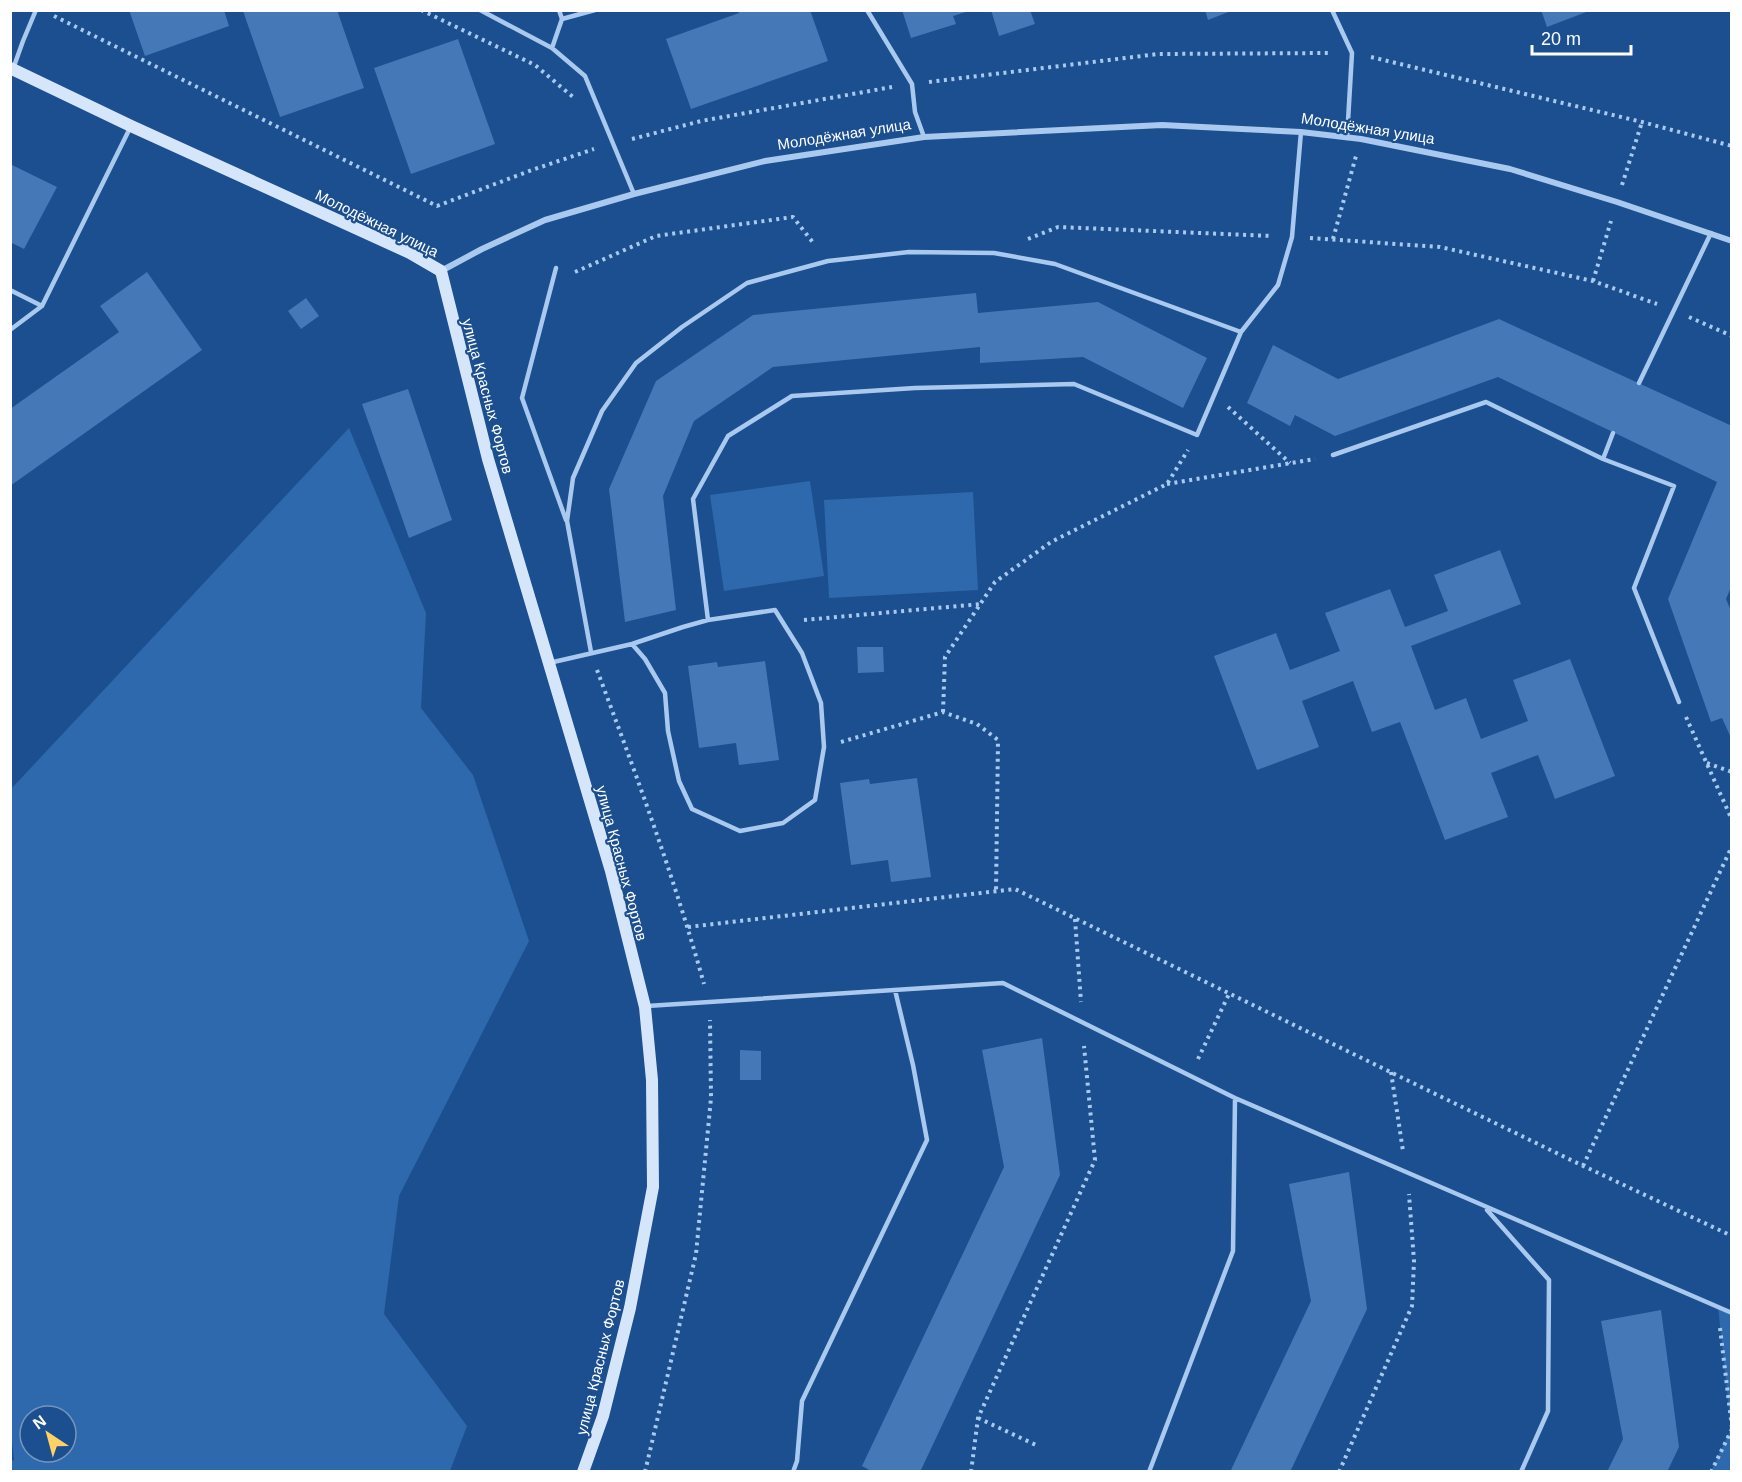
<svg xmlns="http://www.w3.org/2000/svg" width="1742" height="1482" viewBox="0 0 1742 1482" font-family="Arial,sans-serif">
<rect width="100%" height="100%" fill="#1b4f8f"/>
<path fill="#2e69ad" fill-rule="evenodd" d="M349 428 426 613 421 708 473 775 529 941 399 1196 384 1314 467 1426 450 1471H11V1461L14 1460 10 1421 11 789ZM30 1416H66V1452H30Z
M810 481 824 576 724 591 710 495Z
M973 492 978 590 829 598 824 500Z
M1718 1307 1731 1313V1428Z
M1731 1429V1471H1711Z"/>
<path fill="#4478b7" d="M129 10H224L229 26 145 56Z
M246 10H337L364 88 280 117 243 11Z
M738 10H810L828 61 691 109 666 39 739 13Z
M902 10H969V11L953 16 956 24 911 38Z
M991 10H1030L1035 24 999 36Z
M1205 10H1231V11L1208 20Z
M1541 10H1589V11L1547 27Z
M458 39 495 144 411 174 374 68Z
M10 164 57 187 24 249 10 242Z
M147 272 202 350 10 486V409L119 332 100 306Z
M976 293 978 313 1098 302 1207 358 1183 408 1083 357 980 363V347L773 367 694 421 663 496 676 610 625 622 609 489 656 381 753 315Z
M306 298 319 316 301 329 288 311Z
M1499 319 1732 426V585L1726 599 1732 613V740L1722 718 1711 722 1668 599 1717 482 1498 377 1335 436 1295 415 1290 426 1247 403 1273 345 1338 379Z
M408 389 452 520 409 538 362 404Z
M1500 550 1521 604 1411 646 1435 710 1466 698 1481 739 1528 721 1513 680 1570 659 1615 776 1555 799 1538 755 1491 773 1508 817 1445 840 1400 722 1372 732 1353 681 1302 701 1319 747 1257 770 1214 656 1276 633 1290 670 1340 651 1325 613 1390 589 1405 627 1448 611 1434 575Z
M857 647H883L884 672 858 673Z
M765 661 779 760 739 765 736 743 699 748 688 666 717 662 718 667Z
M917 778 931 877 891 882 888 860 851 865 840 783 869 779 870 784Z
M1042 1038 1060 1175 920 1472H873L862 1466 1004 1167 982 1050Z
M740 1050 761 1051V1080H740Z
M1349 1172 1367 1309 1290 1472H1230L1311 1301 1289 1184Z
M1661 1310 1679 1447 1667 1472H1607L1623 1439 1601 1321Z"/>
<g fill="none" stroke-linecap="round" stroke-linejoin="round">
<path stroke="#a9c9ee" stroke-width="4" stroke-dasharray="3 4.5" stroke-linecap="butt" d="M421 10 535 65 573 97
M54 16 437 206 532 170 594 149
M1371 57 1642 122 1732 146
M929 82 1158 54 1331 53
M632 139 701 121 892 87
M1622 185 1642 122
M1310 238 1440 247 1593 281 1657 304
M1028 239 1058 227 1272 236
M1333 239 1356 156
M575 272 656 236 793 217 815 245
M1593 281 1611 221
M1689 317 1732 336
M1228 407 1290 463
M1167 484 1315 459
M804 620 981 604
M597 670C636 774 674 877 704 984
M943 712 945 657 995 582 1051 542 1167 484 1188 450
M1686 717 1732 820
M841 742 943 712 977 724 998 740 996 892
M1707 763 1732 772
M1075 919 1081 1002
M688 927 1015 889 1575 1162 1732 1236
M1198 1059 1229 994
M1391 1072 1403 1151
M1583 1166 1732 846
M1720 1328 1732 1428
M978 1418 1036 1445
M645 1472 696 1254 711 1098 710 1020
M971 1472 978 1418 1095 1160 1084 1046
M1339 1472 1412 1306 1414 1261 1409 1194
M1711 1472 1732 1429"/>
<path stroke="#a9c9ee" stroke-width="4.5" d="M480 10 552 48 585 76 634 194
M867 10 912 84 915 112 924 137
M1332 10 1352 53 1347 138
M562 19 595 10
M552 48 562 19 559 10
M13 69 23 41 36 10
M556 268 522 398 566 520
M10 290 42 306
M10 330 42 306 130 128
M1639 383 1711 233
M1333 455 1486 402 1603 459 1674 486 1634 588 1679 702
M1603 459 1613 433
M708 620 693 499 728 436 792 396 915 388 1074 384 1197 435 1241 332 1278 285 1292 237 1301 132
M591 652 567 521 573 478 602 411 636 363 682 327 747 283 828 261 909 252 994 253 1055 264 1241 332
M549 663 632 644 683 627 708 620 775 610 802 653 821 703 824 747 815 800 783 823 740 831 692 809 679 781 668 731 665 693 645 659 632 644
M647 1006 1003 983 1235 1098 1732 1313
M1487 1210 1549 1280 1548 1411 1521 1472
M793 1472 797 1461 802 1401 927 1140 913 1065 895 990
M1149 1472 1233 1251 1235 1098"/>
<path stroke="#a9c9ee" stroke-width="6" d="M441 271 482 249 545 220 634 194 765 161 924 137 1162 125 1301 132 1361 139 1510 169 1617 202 1732 241"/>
<path stroke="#d6e6fa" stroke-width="12" d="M10 68 131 126 410 253 441 271 488 459 611 871 645 1007 652 1080 653 1187 630 1308 603 1416 583 1472"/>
</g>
<g text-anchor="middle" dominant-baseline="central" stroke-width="4.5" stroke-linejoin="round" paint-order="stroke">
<g font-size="15" fill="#fff" stroke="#1b4f8f">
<text transform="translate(1368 128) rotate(9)">Молодёжная улица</text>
<text transform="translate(844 134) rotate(-9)">Молодёжная улица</text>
<text transform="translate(377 223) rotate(26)">Молодёжная улица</text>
<text transform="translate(488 396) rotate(75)">улица Красных Фортов</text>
<text transform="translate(622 863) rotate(75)">улица Красных Фортов</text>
<text transform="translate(600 1357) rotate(-76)">улица Красных Фортов</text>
</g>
</g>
<rect width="1742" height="1482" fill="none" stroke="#ffffff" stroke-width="24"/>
<g transform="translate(48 1434) rotate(324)"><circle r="28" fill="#1b4f8f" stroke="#7695bc" stroke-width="1.5"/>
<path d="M0-4.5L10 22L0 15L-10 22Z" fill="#ffd166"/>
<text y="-9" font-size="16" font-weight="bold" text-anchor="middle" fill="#ffffff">N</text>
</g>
<path d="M1532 45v9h99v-9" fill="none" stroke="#ffffff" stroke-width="3"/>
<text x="1541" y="45" font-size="18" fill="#ffffff" stroke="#1b4f8f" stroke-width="4.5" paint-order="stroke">20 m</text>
</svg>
